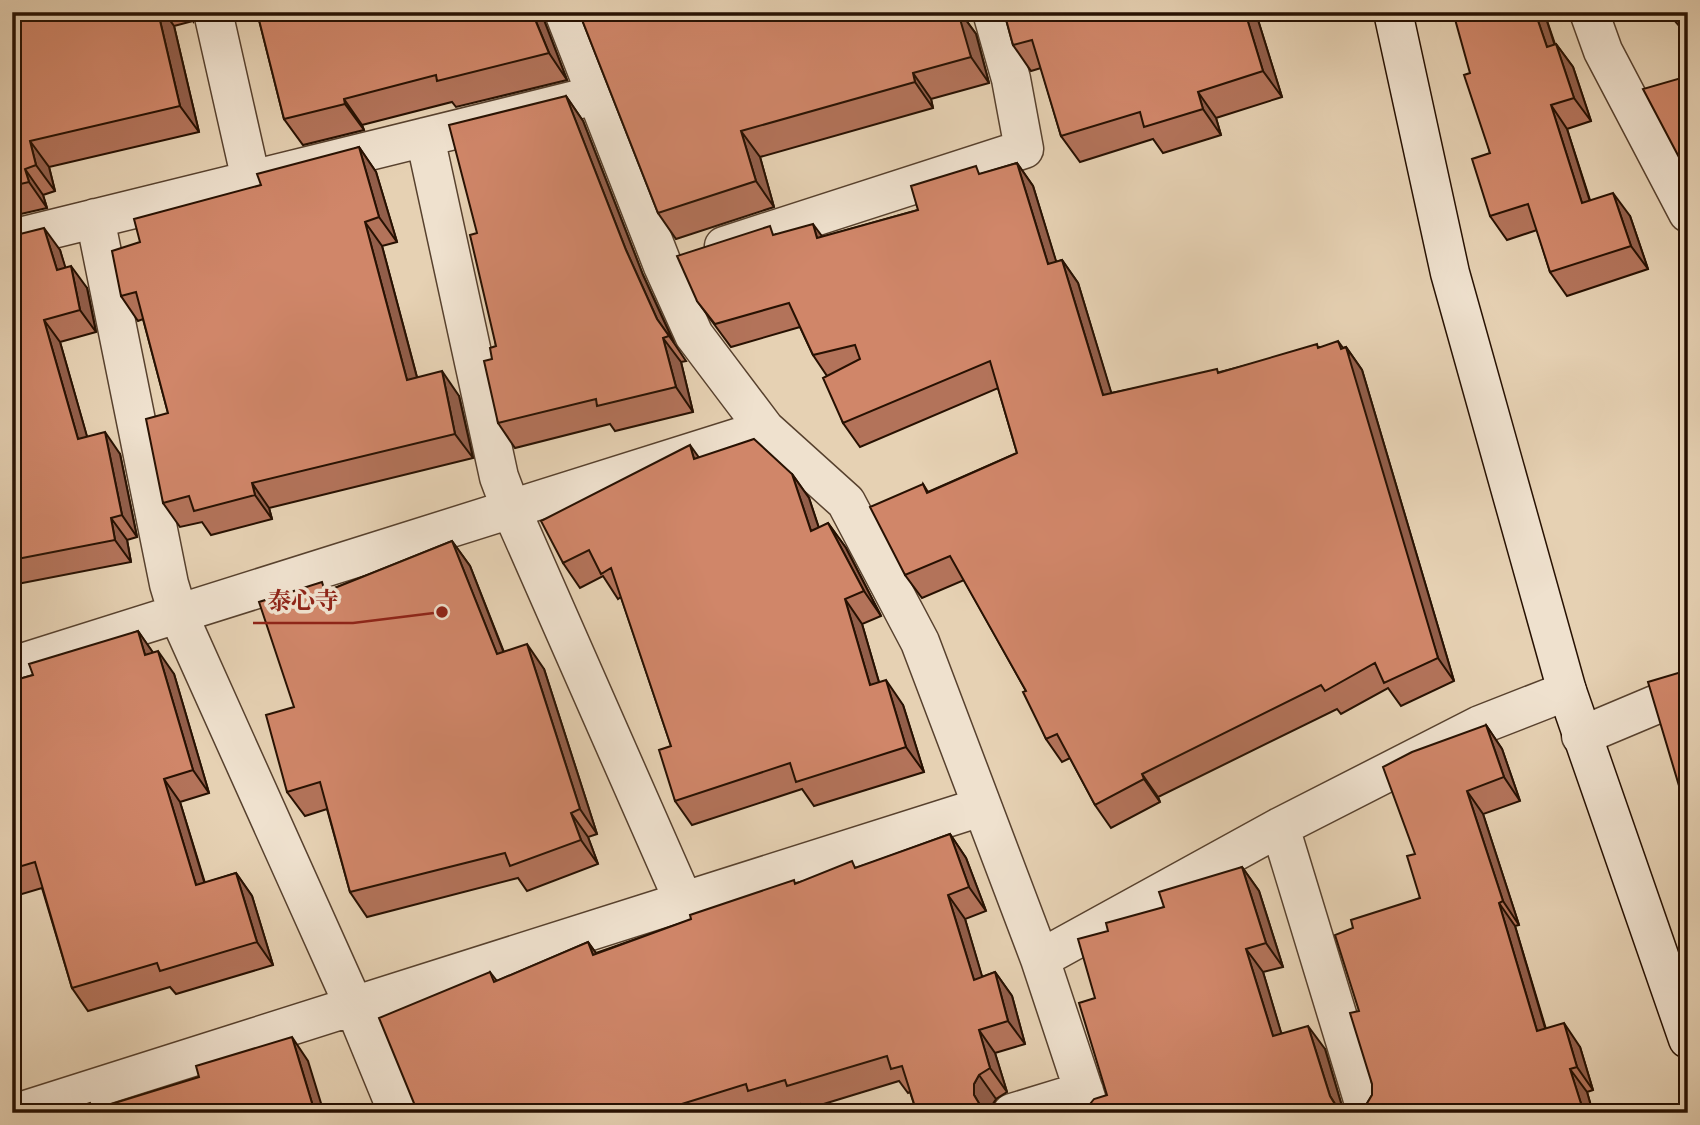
<svg xmlns="http://www.w3.org/2000/svg" width="1700" height="1125" viewBox="0 0 1700 1125" font-family="'Gentium Book Plus','Noto Serif JP',serif">
<rect width="100%" height="100%" fill="#e6d1b3"/>
<filter id="stains"><feTurbulence type="fractalNoise" baseFrequency=".00286" numOctaves="4"/><feColorMatrix values="0 0 0 0 .2 0 0 0 0 .09 0 0 0 0 .02 0 0 0 .5 -.17"/></filter>
<radialGradient id="worn" r=".72"><stop offset=".6" stop-color="#630" stop-opacity="0"/><stop offset="1" stop-color="#630" stop-opacity=".3"/></radialGradient>
<g fill="none" stroke-linecap="round" stroke-linejoin="round">
<g stroke="#57412e" stroke-width="41">
<path id="street" d="M213 12 251 180
M564 12 663 266 694 335 765 429 846 502 920 642 1040 959 1091 1113
M1589 12 1603 51 1688 213
M425 137 499 477 511 509 684 902
M95 218 169 584 178 614 354 1006 398 1113
M12 239 596 95
M724 246 1024 149 1011 79 992 12
M12 666 765 429
M1581 736 1688 691
M1280 827 1367 1113
M1040 959 1280 827 1480 725 1567 691
M16 1113 981 807
M1012 1113 1084 1091"/>
</g>
<g stroke="#271102" stroke-width="41">
<path id="secondary" d="M1393 12 1450 273 1567 691 1688 1039"/>
</g>
<use href="#street" stroke="#efe1ce" stroke-width="38"/>
<use href="#secondary" stroke="#efe1ce" stroke-width="38"/>
</g>
<path fill="#b3735a" stroke="#271102" stroke-width="2" d="M12 12H193V21L174 26 199 132 49 167 55 191 43 195 47 208 12 216Z
M257 12H543L544 20 567 80 456 107 452 102 362 125 364 130 303 145 284 119Z
M579 12H960L976 34 989 83 931 99 933 108 760 157 774 207 676 239 658 213Z
M1004 12H1284L1258 20 1282 97 1216 118 1221 135 1163 153 1153 139 1080 162 1061 136 1041 68 1031 71 1013 45Z
M1544 12 1555 44H1556L1573 67 1591 121 1567 129 1590 200 1630 216 1648 269 1567 296 1550 272 1537 230 1507 240 1490 216V153L1470 73Z
M1667 12H1688V36Z
M1688 76V171L1681 161Z
M566 96 583 121 643 275 674 343 686 361 681 362 693 412 615 431 610 424 515 448 498 423 492 359 496 346 477 233Z
M359 147 376 172 397 242 382 246 417 377 459 396 473 458 269 508 272 519 211 535 202 522 180 527 163 503 168 413 143 319 138 321 121 296 140 242 261 185Z
M1017 163 1033 186 1056 262 1062 260 1078 283 1111 393 1220 372 1319 347 1343 348 1346 347 1362 370 1454 681 1401 706 1388 688 1341 714 1337 709 1158 797 1160 802 1111 828 1095 805 1070 758 1062 762 1046 739 1026 691 964 580 922 598 905 575 923 484 928 492 1017 453 998 388 860 447 843 423 827 376 813 355 800 327 731 347 697 301 776 234 822 237 918 210 981 174Z
M12 236 60 250 65 268 87 288 96 332 60 342 87 437 120 454 137 537 127 540 131 562 12 585Z
M698 457 792 474 809 498 819 528 828 523 846 548 881 616 862 624 879 682 903 705 924 772 814 806 802 789 692 825 675 801 671 746 621 597 618 599 603 576 580 588 563 563Z
M452 541 470 566 504 652 544 669 597 834 588 837 598 864 527 891 518 878 367 917 350 892 327 809 305 816 287 792 294 707 327 591Z
M138 631 153 653 174 674 209 793 180 802 205 883 236 873 252 896 273 965 176 994 170 987 88 1011 72 988 42 888 12 897V681L33 675Z
M1486 725 1502 749 1520 801 1483 814 1519 925 1515 926 1546 1029 1580 1047 1593 1090 1587 1092 1593 1113 1071 1111 1081 1110 1107 1095 1095 998 1108 931 1164 907 1242 867 1259 891 1283 967 1263 972 1281 1033 1325 1049 1343 1110H1357L1366 1105 1372 1095V1084L1359 1011 1353 928 1420 898 1415 854Z
M950 834 966 858 986 911 965 919 982 977 995 972 1012 996 1025 1044 995 1053 1007 1092 996 1099 991 1107V1110L917 1113 910 1092 908 1093 899 1081 804 1110 800 1104 772 1113H763L760 1109 746 1113H418L490 972 497 981 588 942 596 953 796 883 857 868Z"/>
<path fill="#925e4a" stroke="#271102" stroke-width="2" d="M158 12H164L174 26 199 132 180 106Z
M186 12H193V21Z
M532 12H543L544 20 567 80 549 53Z
M948 12H960L976 34 989 83 971 57Z
M1245 12H1253L1258 20 1282 97 1263 71Z
M1535 12H1544L1563 71 1547 47Z
M1556 44 1573 67 1591 121 1574 98Z
M913 73 931 99 933 108 915 82Z
M1198 92 1216 118 1221 135 1203 109Z
M566 96 583 121 643 275 674 343 657 319 626 250Z
M344 99 362 125 364 130 345 104Z
M1551 105 1567 129 1598 227 1582 203Z
M741 131 760 157 774 207 756 181Z
M30 141 49 167 55 191 36 165Z
M359 147 376 172 397 242 379 217Z
M1017 163 1033 186 1064 287 1048 264Z
M25 169 43 195 47 208 29 182Z
M1613 193 1630 216 1648 269 1631 246Z
M365 222 382 246 424 404 407 380Z
M813 224 830 247 817 238Z
M44 228 60 250 73 292 57 270Z
M1062 260 1078 283 1119 418 1103 395Z
M71 266 87 288 96 332 80 310Z
M44 320 60 342 94 461 78 439Z
M663 338 681 362 693 412 676 387Z
M1338 341 1349 356 1346 347 1362 370 1454 681 1438 658Z
M442 371 459 396 473 458 455 434Z
M105 432 120 454 137 537 122 515Z
M690 445 708 470 694 459Z
M792 474 809 498 828 556 811 531Z
M252 483 269 508 272 519 255 495Z
M111 518 127 540 131 562 115 540Z
M828 523 846 548 881 616 864 591Z
M452 541 470 566 514 679 497 654Z
M845 599 862 624 887 710 870 685Z
M138 631 154 654 145 655Z
M527 644 544 669 597 834 580 809Z
M158 651 174 674 209 793 193 770Z
M886 680 903 705 924 772 906 747Z
M1486 725 1502 749 1520 801 1504 777Z
M1142 774 1158 797 1160 802 1144 779Z
M164 779 180 802 212 908 196 885Z
M1467 791 1483 814 1519 925 1503 901Z
M571 813 588 837 598 864 581 840Z
M950 834 966 858 986 911 969 887Z
M1242 867 1259 891 1283 967 1266 943Z
M236 873 252 896 273 965 257 942Z
M948 895 965 919 990 1003 974 980Z
M1499 903 1515 926 1553 1055 1537 1031Z
M588 942 605 966 593 955Z
M1246 949 1263 972 1289 1059 1273 1036Z
M995 972 1012 996 1025 1044 1008 1021Z
M1564 1023 1580 1047 1593 1090 1577 1067Z
M1308 1026 1325 1049 1344 1113H1341L1330 1096Z
M979 1030 995 1053 1007 1092 990 1068Z
M292 1037 308 1061 324 1113H315Z
M1570 1069 1587 1092 1593 1113H1584Z
M979 1075 996 1099 991 1107V1113L980 1105 974 1095V1084Z"/>
<path fill="#d08669" stroke="#271102" stroke-width="2" d="M12 12H158L180 106 30 141 36 165 25 169 29 182 12 186Z
M257 12H532L549 53 437 81 436 75 344 99 345 104 284 119Z
M579 12H958L971 57 913 73 915 82 741 131 756 181 658 213Z
M1004 12H1245L1263 71 1198 92 1203 109 1144 127 1140 112 1061 136 1032 40 1013 45Z
M1453 12H1535L1547 47 1556 44 1574 98 1551 105 1582 203 1613 193 1631 246 1550 272 1528 204 1490 216 1472 159 1490 153 1464 75 1470 73Z
M1671 12H1688V31Z
M1688 76V159L1681 161 1643 89Z
M566 96 626 250 657 319 669 336 663 338 676 387 597 406 596 399 498 423 484 361 492 359 490 348 496 346 470 235 477 233 449 125Z
M359 147 379 217 365 222 407 380 442 371 455 434 252 483 255 495 194 511 189 496 163 503 146 419 168 413 136 292 121 296 112 251 140 242 134 219 261 185 257 174Z
M1017 163 1048 264 1062 260 1103 395 1217 369 1218 373 1317 344 1318 348 1338 341 1341 349 1346 347 1438 658 1384 683 1375 663 1325 691 1321 685 1142 774 1144 779 1095 805 1057 734 1046 739 1023 692 1026 691 950 556 905 575 870 507 923 484 927 493 1017 453 990 361 843 423 823 378 860 359 855 345 813 355 789 303 715 324 697 301 677 256 770 226 773 235 813 224 817 238 918 210 911 186 976 166 979 174Z
M44 228 57 270 71 266 80 310 44 320 78 439 105 432 122 515 111 518 115 540 12 560V236Z
M754 439 792 474 811 531 828 523 864 591 845 599 870 685 886 680 906 747 796 782 790 763 675 801 659 750 671 746 611 568 601 574 589 550 563 563 541 521 686 447 690 445 694 459Z
M452 541 497 654 527 644 580 809 571 813 581 840 510 866 505 853 350 892 320 782 287 792 266 715 294 707 259 602 322 582 325 592Z
M138 631 145 655 158 651 193 770 164 779 196 885 236 873 257 942 160 971 157 963 72 988 35 862 12 869V681L33 675 29 664Z
M1688 670V816L1648 682Z
M1486 725 1504 777 1467 791 1503 901 1499 903 1537 1031 1564 1023 1577 1067 1570 1069 1584 1113H1047L1064 1108 1071 1111 1081 1110 1090 1104 1094 1099 1107 1095 1079 1003 1095 998 1078 939 1108 931 1106 923 1164 907 1159 892 1242 867 1266 943 1246 949 1273 1036 1308 1026 1330 1096 1336 1106 1345 1110H1357L1366 1105 1372 1095V1084L1350 1013 1359 1011 1335 935 1353 928 1351 920 1420 898 1407 856 1415 854 1383 767 1412 752Z
M950 834 969 887 948 895 974 980 995 972 1008 1021 979 1030 990 1068 979 1075 974 1084V1095L980 1105 990 1110H1003L1004 1113H917L902 1066 891 1069 887 1056 787 1086 785 1080 748 1091 746 1084 656 1112 657 1113H418L379 1018 490 972 494 982 588 942 593 955 691 919 690 915 794 880 795 884 852 861 855 868Z
M292 1037 315 1113H59L90 1103 92 1110 199 1077 196 1066Z"/>
<path fill="none" stroke="#8f2418" stroke-width="2.5" d="M442 612L353 623H253"/>
<circle fill="#8f2418" stroke="#efe1ce" stroke-width="2.5" cx="442" cy="612" r="7"/>
<g font-size="24" text-anchor="middle" font-weight="bold" fill="#8f2418" stroke="#efe1ce" stroke-width="7" stroke-linejoin="round" paint-order="stroke">
<text x="303" y="609">泰心寺</text>
</g>
<rect width="1700" height="1125" fill="none" stroke="#e6d1b3" stroke-width="42"/>
<rect x="14" y="14" width="1672" height="1097" fill="none" stroke="#271102" stroke-width="3.5"/>
<rect x="21" y="21" width="1658" height="1083" fill="none" stroke="#271102" stroke-width="2"/>
<rect width="100%" height="100%" filter="url(#stains)"/>
<rect width="100%" height="100%" fill="url(#worn)"/>
</svg>
